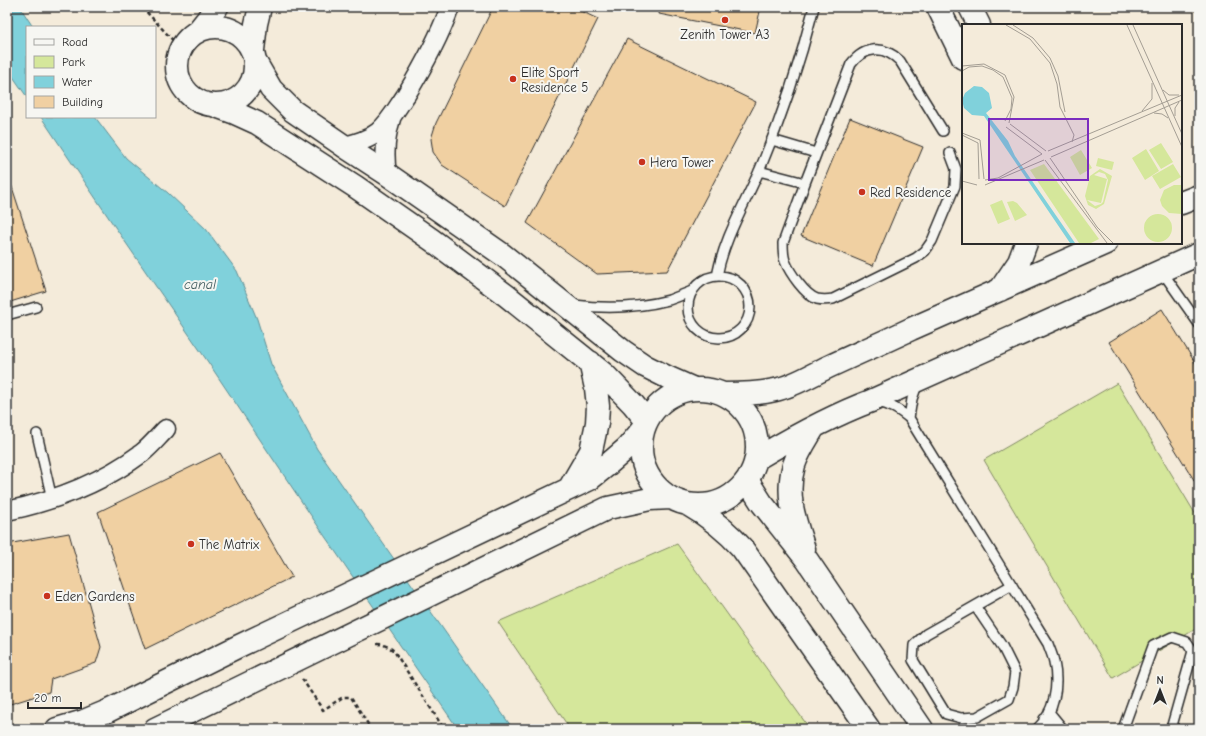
<svg xmlns="http://www.w3.org/2000/svg" width="1206" height="736" viewBox="0 0 1206 736" font-family="'Comic Neue',sans-serif">
<rect width="100%" height="100%" fill="#f4ebda"/>
<filter id="ink" filterUnits="userSpaceOnUse"><feTurbulence type="fractalNoise" baseFrequency=".025" numOctaves="2"/><feDisplacementMap in="SourceGraphic" scale="8" xChannelSelector="R" yChannelSelector="G"/><feConvolveMatrix kernelMatrix="1 2 1 2 8 2 1 2 1" color-interpolation-filters="sRGB"/></filter>
<g filter="url(#ink)">
<path fill="#d5e79b" stroke="#808963" d="M1117 383 1199 520V627L1113 678 984 460Z
M677 544 810 729H570L498 622Z"/>
<path fill="#80d1db" stroke="#5e8f95" d="M7 7H20L33 27H27V97L7 68Z
M41 117H95L126 158 168 193 206 229 237 271 257 319 271 364 317 449 513 729H458L324 535 208 362 115 227Z"/>
<path fill="#f0d0a2" stroke="#2b2b2b" d="M493 7H572L598 19 505 206 442 165 433 152 431 139 436 123Z
M660 7H761L755 33 659 14Z
M627 39 756 102 667 271 597 274 527 223Z
M850 118 923 147 873 266 801 236Z
M10 181 46 291 7 303V182Z
M1162 309 1199 369V488L1109 342Z
M220 453 292 577 145 649 98 512Z
M69 533 101 647 96 663 51 679 49 692 7 705V544Z"/>
<g fill="none" stroke-linecap="round" stroke-linejoin="round">
<g stroke="#2b2b2b" stroke-width="12">
<path id="lane" d="M943 131 900 61C884 45 865 46 851 64L805 183 783 243C783 250 783 255 785 261 790 273 805 295 817 299 822 300 827 300 833 299L916 258 925 251 932 241 955 186 956 169 950 153
M772 140 816 153
M759 171 805 183
M1161 270 1199 324
M688 307a31 31 0 1 1 62 0a31 31 0 1 1-62 0Z
M717 276C724 238 745 204 760 169 782 117 800 62 814 7
M574 305C606 309 638 308 669 300 677 297 685 294 692 291
M7 315 36 307
M877 402C890 404 899 410 909 418L1048 644C1050 650 1053 656 1054 662 1059 685 1055 712 1037 729
M909 418 912 399 917 385
M37 434 52 499
M975 606 1002 646 1015 672 1013 687 1009 699 977 717 961 718 946 714 913 660 914 645 926 634 1012 585
M1049 712 1063 729
M1044 719 1051 729
M1123 729 1153 646 1172 637 1187 642 1193 651 1171 729"/>
</g>
<g stroke="#2b2b2b" stroke-width="21">
<path id="street" d="M344 146C356 143 368 140 378 132 390 122 397 108 406 95 423 67 439 38 450 7
M387 174C384 154 385 137 391 119
M7 511C54 501 103 482 142 453 151 446 158 437 166 429"/>
</g>
<g stroke="#2b2b2b" stroke-width="25">
<path id="secondary" d="M938 7 963 58
M970 7 979 25
M177 66a39 39 0 1 1 78 0a39 39 0 1 1-78 0Z
M198 31 217 7
M253 50 256 24 260 7
M256 63 271 89 293 111 344 146 387 174 503 255 623 351 645 366 669 378 694 389
M213 105 235 113 257 123 356 187 432 240 507 296 604 374 633 404 646 420
M1181 203 1199 196
M1000 290 1019 262 1026 243
M641 447a58 58 0 1 1 116 0a58 58 0 1 1-116 0Z
M724 394C741 394 758 394 775 390 794 386 811 375 828 367 856 354 884 342 911 329 976 300 1041 272 1106 243
M756 459C793 437 831 416 871 401L1199 254
M747 480 761 502 807 560 922 729
M569 489 591 451 597 423 598 406 596 388 590 362
M687 504C708 516 726 530 742 548L869 729
M804 549C795 521 785 495 794 465 798 452 807 439 814 427
M57 729 84 721 108 711 239 646 590 479 605 467 627 448 642 430
M155 729 608 508 650 499 671 498"/>
</g>
<path stroke="#2b2b2b" stroke-width="2.5" stroke-dasharray="4 3" stroke-linecap="butt" d="M142 7 181 49
M377 644C384 644 389 647 394 651L444 729
M302 679 323 710 343 697H351L371 729"/>
<use href="#lane" stroke="#f6f6f2" stroke-width="9"/>
<use href="#street" stroke="#f6f6f2" stroke-width="18"/>
<use href="#secondary" stroke="#f6f6f2" stroke-width="22"/>
</g>
</g>
<g fill="#c8321e" stroke="#f6f6f2" stroke-width="1.5">
<circle cx="725" cy="20" r="4"/>
<circle cx="513" cy="79" r="4"/>
<circle cx="642" cy="162" r="4"/>
<circle cx="862" cy="192" r="4"/>
<circle cx="191" cy="544" r="4"/>
<circle cx="47" cy="596" r="4"/>
</g>
<g text-anchor="middle" dominant-baseline="central" stroke-width="4" stroke-linejoin="round" paint-order="stroke">
<g font-size="13" fill="#2b2b2b" stroke="#f6f6f2" text-anchor="start">
<text x="725" y="34" text-anchor="middle">Zenith Tower A3</text>
<text x="521" y="72">Elite Sport<tspan x="521" dy="15">Residence 5</tspan></text>
<text x="650" y="162">Hera Tower</text>
<text x="870" y="192">Red Residence</text>
<text x="199" y="544">The Matrix</text>
<text x="55" y="596">Eden Gardens</text>
</g>
<g font-size="14" font-style="italic" fill="#445d60" stroke="#f6f6f2">
<text x="200" y="284">canal</text>
</g>
</g>
<g transform="translate(962 24)">
<rect width="220" height="220" fill="#f4ebda"/>
<path d="M199 119 211 138 199 145 187 126ZM184 125 197 147 183 156 170 134ZM119 126 130 144 118 151 108 133ZM136 134 152 138 150 146 134 142ZM82 140 137 215 129 219H117L68 146ZM211 140 219 153 198 165 190 152ZM138 145 150 152 142 180 134 185 126 181 123 172 128 152ZM137 148 143 150 146 156 141 178 139 180 133 182 125 176 139 179 145 155 132 151ZM212 161H220V190L207 189 200 182 198 176 202 166ZM40 176 48 195 36 200 28 181ZM51 177 55 179 65 191 53 197 45 178ZM182 204a14 14 0 1 1 28 0a14 14 0 1 1-28 0Z" fill="#d5e79b" fill-rule="evenodd"/>
<path d="M12 62 20 63 27 69 30 84 24 89 46 117 53 132 113 219H108L22 92 10 91 2 84 0 76 3 69Z" fill="#80d1db"/>
<path fill="none" stroke="#a49e94" stroke-width="1" d="M44 1 68 15 88 39 95 60 98 83 112 111 110 118M51 1 71 14 88 34 96 52 103 88M165 1 220 123M171 1 220 110M0 42 22 40 43 51 52 73 47 99M0 47 7 43 20 42 31 46 41 53 50 74 49 85 43 97M201 66 207 71H217M180 87 190 75V59M192 89 200 90 206 94M213 92V84L217 78M48 100 84 127M44 103 80 130M0 109 18 116 22 155M0 111 16 119 17 155M86 127 220 71M89 133 220 76M88 134 135 203 151 219M83 136 145 219M23 156 36 154 80 130M0 157 15 161M23 161 82 136"/>
<path fill="#7b2cbf" fill-opacity="0.15" stroke="#7b2cbf" stroke-width="2" d="M27 95H126V156H27Z"/>
<rect width="220" height="220" fill="none" stroke="#2b2b2b" stroke-width="2"/>
</g>
<rect width="1206" height="736" fill="none" stroke="#f6f6f2" stroke-width="24"/>
<rect x="12" y="12" width="1182" height="712" fill="none" stroke="#2b2b2b" stroke-width="1.5" filter="url(#ink)"/>
<rect x="26" y="26" width="130" height="92" fill="#f6f6f2" stroke="#a5a5a2"/>
<rect x="34" y="39" width="20" height="6" fill="#f6f6f2" stroke="#a5a5a2"/>
<text x="62" y="46" font-size="12" fill="#2b2b2b">Road</text>
<rect x="34" y="56" width="20" height="12" fill="#d5e79b" stroke="#a5a5a2"/>
<text x="62" y="66" font-size="12" fill="#2b2b2b">Park</text>
<rect x="34" y="76" width="20" height="12" fill="#80d1db" stroke="#a5a5a2"/>
<text x="62" y="86" font-size="12" fill="#2b2b2b">Water</text>
<rect x="34" y="96" width="20" height="12" fill="#f0d0a2" stroke="#a5a5a2"/>
<text x="62" y="106" font-size="12" fill="#2b2b2b">Building</text>
<g transform="translate(1160 690)" stroke="#f6f6f2" stroke-width="3" paint-order="stroke">
<path d="M0-3L7 15L0 10L-7 15Z" fill="#2b2b2b"/>
<text y="-6" font-size="11" font-weight="bold" text-anchor="middle" fill="#2b2b2b">N</text>
</g>
<path d="M28 702v6h53v-6" fill="none" stroke="#2b2b2b" stroke-width="2"/>
<text x="34" y="702" font-size="12" fill="#2b2b2b" stroke="#f6f6f2" stroke-width="3" paint-order="stroke">20 m</text>
</svg>
